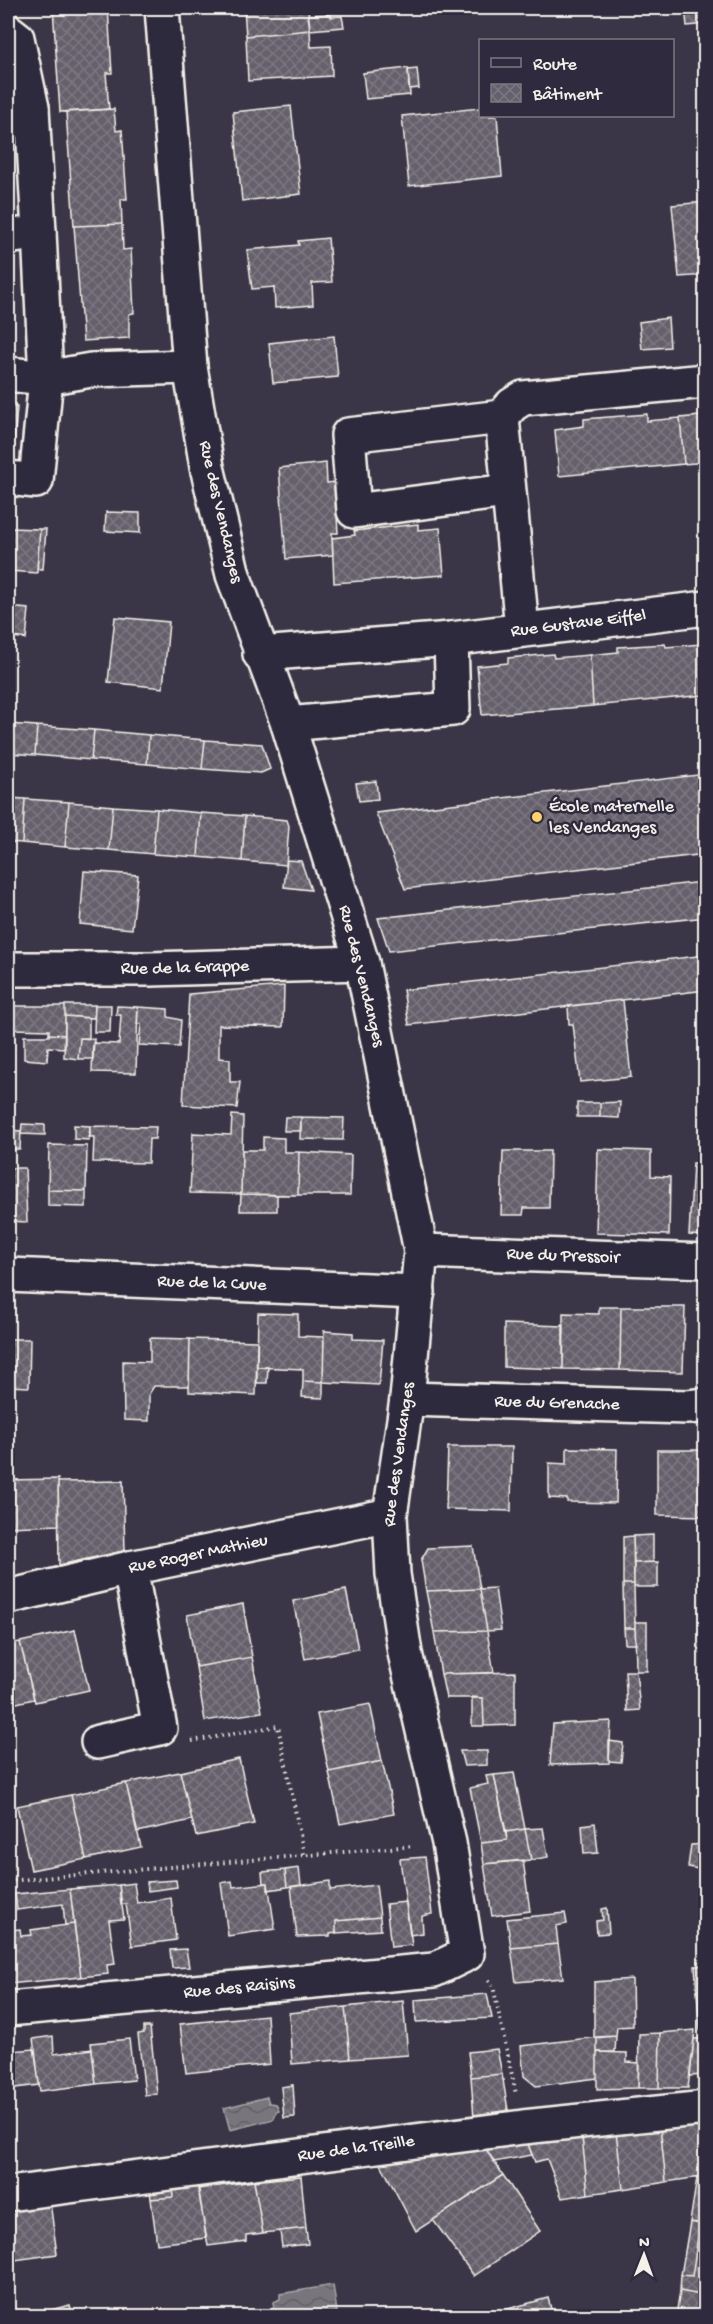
<svg xmlns="http://www.w3.org/2000/svg" width="713" height="2324" viewBox="0 0 713 2324" font-family="'Gochi Hand',sans-serif">
<defs>
<pattern id="water-waves" width="16" height="10" patternUnits="userSpaceOnUse" patternTransform="scale(1.5)"><rect width="16" height="10" fill="#78747b"/><path d="M0 5q4-4 8 0t8 0" fill="none" stroke="#636063"/></pattern>
<pattern id="building-cross-hatch" width="8" height="8" patternUnits="userSpaceOnUse" patternTransform="scale(1.5)"><rect width="8" height="8" fill="#65616c"/><path d="M0 0l8 8M0 8l8-8" fill="none" stroke="#7c7881"/></pattern>
</defs>
<rect width="100%" height="100%" fill="#3b3647"/>
<filter id="ink" filterUnits="userSpaceOnUse"><feTurbulence type="fractalNoise" baseFrequency=".0167" numOctaves="2"/><feDisplacementMap in="SourceGraphic" scale="12" xChannelSelector="R" yChannelSelector="G"/><feConvolveMatrix kernelMatrix="1 2 1 2 8 2 1 2 1" color-interpolation-filters="sRGB"/></filter>
<g filter="url(#ink)">
<path fill="url(#water-waves)" stroke="#aaa6a7" stroke-width="1.5" d="M267 2097 269 2103 276 2104 279 2111 276 2112 274 2119 230 2130 224 2108Z
M333 2285 337 2312C316 2316 295 2317 276 2315L273 2310 274 2302 280 2299V2294Z"/>
<path fill="url(#building-cross-hatch)" stroke="#f4f1e8" stroke-width="1.5" d="M53 8H108L112 73H106L109 109 60 112Z
M244 8H308L310 30 246 36Z
M685 8H706V24L687 26Z
M331 14V17L342 16 344 27 310 30 308 15Z
M310 30 311 47 331 46 332 76 248 81 246 36Z
M408 68 410 95 366 99 363 73Z
M417 69 419 88 409 89 408 70Z
M291 106 301 194 242 201 233 112Z
M480 108V116H497L502 176 409 186 402 116Z
M114 109 116 131 122 130 127 199H121L122 224 74 226 66 112Z
M706 202V275L679 277 672 205Z
M122 224 123 250 131 249 134 313 129 314V338L83 341 74 226Z
M328 238 332 282 312 283 313 305 275 308 274 287 252 289 247 250 299 245 298 241Z
M668 318 670 347 642 349 639 322Z
M334 336 338 377 273 383 269 343Z
M8 406 17 407 13 456 8 455Z
M706 408V462L684 464 680 418 700 416V409Z
M647 414V421L680 418 684 464 559 476 555 430 584 426V419Z
M326 463 327 483 335 482 338 533H332L333 555 286 559 279 468Z
M106 512 140 513V533L105 531Z
M418 524V530L440 528 444 575 334 583 332 538 355 535 354 531Z
M8 528 40 529 37 573 8 571Z
M40 529H46L43 569H37Z
M8 607 29 609 26 639 8 636Z
M115 617 169 622 163 688 108 682Z
M665 644 666 647 701 644 704 695 593 706 590 655 618 652V647Z
M701 644H706L704 695Z
M553 654 554 658 590 655 593 706 482 715 477 666 508 663V658Z
M8 724 37 726 35 755 8 753Z
M37 726 94 730 91 760 35 755Z
M94 730 149 735 147 764 91 760Z
M149 735 205 740 202 769 147 764Z
M205 740 262 744 270 769 261 773 202 769Z
M706 774V854L405 889 376 813Z
M376 781 378 799 359 801 356 783Z
M8 798 25 799 22 843 8 842Z
M25 799 69 802 65 847 22 843Z
M69 802 113 806 109 850 65 847Z
M113 806 157 809 153 854 109 850Z
M157 809 201 813 198 857 153 854Z
M201 813 245 816 242 861 198 857Z
M245 816 287 820 289 826 286 865 242 861Z
M287 860 301 861 311 890 284 887Z
M84 871 138 875 132 929 80 924Z
M702 882 706 917 389 951 378 918Z
M706 955V990L409 1025 403 990Z
M284 986 283 1027 219 1025V1058L230 1059V1082H240L237 1108 183 1105 189 994Z
M623 1000 631 1077 580 1082 573 1024H569L568 1006Z
M65 1005H95L94 1018 65 1016Z
M95 1005H111L110 1032H94Z
M14 1006H65V1035L49 1034V1030L14 1029Z
M117 1006 138 1007 136 1073 92 1072 93 1043 119 1044 121 1015H116Z
M138 1007 168 1009V1017L181 1020 179 1047 139 1045 141 1024H137Z
M65 1016 89 1018V1038H80L78 1059 64 1057Z
M49 1034 65 1035V1048L48 1047 47 1061 24 1059V1036H49Z
M80 1038 94 1039 93 1059H78Z
M620 1102 619 1118 600 1117V1103Z
M577 1103H600V1117H577Z
M232 1115 243 1116 241 1194 190 1193 193 1133 231 1135Z
M285 1117H301V1131H284Z
M301 1117 344 1118 343 1140 300 1139Z
M22 1124 45 1125V1135L21 1134Z
M74 1125 90 1126 89 1140 74 1139Z
M90 1126 156 1127 155 1139H149L148 1163 93 1162 94 1137H90Z
M8 1130 21 1131 20 1149H8Z
M263 1137 284 1138V1152H299L298 1195 241 1194 242 1150H263Z
M49 1145 87 1146 86 1191 48 1190Z
M598 1149 651 1151V1176L670 1177 669 1235 596 1233Z
M503 1151H550L549 1208H524L523 1215H501Z
M299 1152 351 1155 350 1195H298Z
M693 1163H706V1236L689 1235Z
M8 1168H25L27 1222 8 1221Z
M48 1190 86 1191V1207L48 1206Z
M241 1194 277 1195V1211H240Z
M599 1307H621L620 1370 563 1369V1313L599 1314Z
M621 1307H685L683 1372 620 1370Z
M258 1313 298 1314V1336L324 1337 323 1382 303 1381V1369L257 1367Z
M504 1324 564 1326 563 1369 504 1367Z
M324 1331 353 1333V1339L383 1340 379 1385 323 1382Z
M150 1338 190 1339 189 1386H154L149 1394V1421L124 1420 123 1361 150 1362Z
M8 1339H30L29 1387 8 1386Z
M190 1339 257 1341 256 1395 189 1392Z
M257 1367H268L267 1383H257Z
M303 1381 323 1382V1398L302 1397Z
M448 1447H512L511 1511 446 1509Z
M567 1448 617 1449 616 1503 567 1502V1499L549 1498V1463L567 1464Z
M657 1450H706V1516L657 1515Z
M58 1479 59 1525 8 1527V1480Z
M123 1481 125 1551 59 1565 58 1482Z
M653 1535V1562L634 1563 633 1536Z
M633 1536 634 1584H623V1537Z
M473 1546 480 1589 426 1591 421 1560 428 1548Z
M658 1562V1587H634V1563Z
M623 1584H634L635 1628H624Z
M495 1588 501 1630 487 1631 480 1589Z
M480 1589 487 1631 434 1632 426 1591Z
M346 1590 358 1649 305 1659 293 1601Z
M243 1604 252 1657 196 1667 187 1615Z
M635 1622H647V1671H636Z
M624 1628H635L636 1644H625Z
M75 1630 89 1690 35 1702 20 1642Z
M487 1631 494 1673 441 1674 434 1632Z
M20 1642 34 1699 8 1705V1644Z
M252 1657 262 1712 205 1721 196 1667Z
M625 1671H636L640 1710 627 1711Z
M515 1672V1725L484 1726 483 1698H446L441 1674Z
M472 1697 483 1698 484 1726H472Z
M370 1704 382 1761 329 1772 317 1714Z
M611 1721 609 1763 550 1765 553 1724Z
M609 1741 623 1743 621 1762 609 1761Z
M460 1751H487V1765L464 1766Z
M239 1759 254 1824 196 1836 180 1772Z
M382 1761 394 1814 340 1824 329 1772Z
M180 1772 192 1820 137 1832 126 1783Z
M514 1773 525 1829 506 1832 494 1775Z
M494 1775 507 1840 481 1843 470 1788 488 1784 486 1776Z
M126 1783 141 1847 86 1859 71 1795Z
M71 1795 86 1859 31 1870 17 1806Z
M595 1823 598 1853 584 1854 582 1825Z
M543 1828 548 1857 531 1860 525 1829Z
M525 1829 531 1860 484 1864 481 1843 507 1840 506 1832Z
M706 1844V1863L700 1862 699 1869 688 1867 691 1845Z
M425 1857 432 1914 422 1916 423 1933 410 1935 400 1859Z
M523 1860 530 1911 492 1916 484 1864Z
M299 1868 301 1885 287 1887 285 1870Z
M285 1870 287 1887 268 1890V1883H263L262 1872Z
M176 1880 177 1887 148 1891 147 1882Z
M232 1881 233 1887 268 1883 275 1929 228 1936 221 1883Z
M330 1881V1890L376 1885 380 1917 336 1921V1933L330 1934V1936L297 1937 291 1887Z
M134 1883 137 1903 171 1898 176 1940 132 1946 126 1904 121 1905 119 1885Z
M119 1885 124 1919 109 1920 115 1964 107 1965 108 1974 81 1977 70 1889Z
M70 1889 74 1924 65 1925 63 1904 17 1910 15 1894Z
M406 1902 412 1945 391 1947 386 1904Z
M607 1908 609 1933 597 1934 596 1921 603 1920 602 1909Z
M565 1913 567 1924 556 1926 558 1944 511 1948 507 1919Z
M380 1917 381 1930 336 1933V1921Z
M74 1924 81 1977 8 1984V1934L11 1930 20 1929 21 1936 32 1935 31 1930Z
M558 1944 563 1978 516 1982 511 1948Z
M186 1949 189 1967 172 1968 170 1950Z
M706 1965V2029L700 2030 695 1966Z
M632 1979 633 2026 617 2027 616 2036 594 2038V1982Z
M487 1994 492 2018 416 2022 415 2000Z
M403 2001 408 2055 350 2059 345 2007Z
M345 2007 350 2059 292 2064 289 2013Z
M267 2015 270 2064 186 2073 180 2024Z
M144 2027H150L157 2094 145 2095 138 2034 144 2033Z
M695 2030 688 2088H659L660 2033Z
M660 2033 659 2088H638L639 2034Z
M53 2036 54 2054 92 2049 96 2084 40 2091 33 2039Z
M616 2036 615 2052H597V2037Z
M597 2037V2078L536 2086 524 2076 521 2046Z
M706 2038V2075L690 2076 694 2039Z
M129 2039 134 2080 96 2084 91 2043Z
M8 2041H10L11 2051 35 2049 39 2085 8 2089Z
M497 2049 502 2074 471 2077 468 2052Z
M597 2052 627 2053V2062L639 2063 638 2088 597 2089Z
M502 2074 510 2122 475 2132 471 2077Z
M293 2085 295 2117 284 2118 281 2087Z
M702 2121 706 2149V2176L666 2182 660 2126Z
M660 2126 666 2182 623 2189 616 2132Z
M616 2132 623 2189 588 2194 582 2137Z
M582 2137 588 2194 562 2198 547 2159 535 2162 528 2144Z
M528 2144 532 2155 494 2162 486 2149Z
M486 2149 503 2175 416 2231 380 2162Z
M503 2175 540 2231 474 2276 433 2220Z
M301 2176 306 2228 263 2233 254 2181Z
M706 2176V2224L690 2222 697 2178Z
M254 2181 263 2233 246 2235V2241L208 2246 198 2189Z
M198 2184 206 2238 157 2244 151 2199 173 2197 172 2187Z
M172 2187 173 2197 151 2199 150 2190Z
M50 2202 57 2254 8 2261V2208Z
M690 2222 700 2224 692 2276 681 2275Z
M700 2224H706V2296L680 2291 681 2275 692 2276Z
M306 2228 308 2244 282 2247 280 2231Z
M680 2291 706 2296V2316H676Z
M548 2298 553 2316H506L504 2310Z
M70 2305 73 2316H28Z"/>
<g fill="none" stroke-linecap="round" stroke-linejoin="round">
<g stroke="#f4f1e8" stroke-width="38">
<g id="minor">
<path d="M8 31 17 38 32 108 8 119"/>
<path d="M8 237 39 232 32 108"/>
<path d="M8 374 46 378 39 232"/>
<path d="M502 417 522 629"/>
<path d="M8 478 36 481 46 378 91 370 190 367"/>
<path d="M507 491 354 511 348 435 502 417 512 405 523 398 706 381"/>
<path id="s1" d="M260 654 451 639 706 608"/>
<path d="M288 724 453 709 451 639"/>
<path id="s2" d="M8 969H150L362 963"/>
<path id="s3" d="M421 1251 706 1261"/>
<path id="s4" d="M8 1275 418 1292"/>
<path id="s5" d="M407 1399 688 1407 706 1405"/>
<path id="s6" d="M8 1597 130 1568 390 1515"/>
<path d="M98 1742 160 1728 130 1568"/>
<path id="s7" d="M8 2009 434 1970 467 1954 449 1843 405 1653 393 1574 390 1515 407 1399 421 1251 362 963 288 724 233 575 207 467 190 367 162 8"/>
<path id="s8" d="M8 2194 523 2127 706 2108"/>
</g>
</g>
<path stroke="#f4f1e8" stroke-width="4" stroke-dasharray="1.5 4.5" stroke-linecap="butt" d="M192 1741 278 1726 304 1854
M8 1881 413 1846
M488 1980 493 1986 516 2094"/>
<use href="#minor" stroke="#2f2a3d" stroke-width="33"/>
</g>
</g>
<circle fill="#ffd166" stroke="#2f2a3d" stroke-width="2" cx="537" cy="817" r="6"/>
<g text-anchor="middle" dominant-baseline="central" stroke-width="5" stroke-linejoin="round" paint-order="stroke">
<g font-size="18" fill="#f4f1e8" stroke="#2f2a3d">
<text transform="translate(220 512) rotate(77)">Rue des Vendanges</text>
<text stroke="none"><textPath href="#s1" startOffset="320">Rue Gustave Eiffel</textPath></text>
<text stroke="none"><textPath href="#s2" startOffset="177">Rue de la Grappe</textPath></text>
<text transform="translate(361 976) rotate(76)">Rue des Vendanges</text>
<text stroke="none"><textPath href="#s3" startOffset="142">Rue du Pressoir</textPath></text>
<text stroke="none"><textPath href="#s4" startOffset="204">Rue de la Cuve</textPath></text>
<text stroke="none"><textPath href="#s5" startOffset="150">Rue du Grenache</textPath></text>
<text stroke="none"><textPath href="#s7" startOffset="972">Rue des Vendanges</textPath></text>
<text stroke="none"><textPath href="#s6" startOffset="195">Rue Roger Mathieu</textPath></text>
<text stroke="none"><textPath href="#s7" startOffset="232">Rue des Raisins</textPath></text>
<text stroke="none"><textPath href="#s8" startOffset="351">Rue de la Treille</textPath></text>
</g>
<g font-size="18" fill="#f4f1e8" stroke="#2f2a3d" text-anchor="start">
<text x="549" y="807">École maternelle<tspan x="549" dy="21">les Vendanges</tspan></text>
</g>
</g>
<rect width="713" height="2324" fill="none" stroke="#2f2a3d" stroke-width="30"/>
<rect x="15" y="15" width="683" height="2294" fill="none" stroke="#f4f1e8" stroke-width="2" filter="url(#ink)"/>
<rect x="479" y="39" width="195" height="78" fill="#2f2a3d" stroke="#7e7a81" stroke-width="1.5"/>
<rect x="491" y="58" width="30" height="9" fill="#2f2a3d" stroke="#7e7a81" stroke-width="1.5"/>
<text x="533" y="69" font-size="18" fill="#f4f1e8">Route</text>
<rect x="491" y="84" width="30" height="18" fill="url(#building-cross-hatch)" stroke="#7e7a81" stroke-width="1.5"/>
<text x="533" y="99" font-size="18" fill="#f4f1e8">Bâtiment</text>
<g transform="translate(644 2255) rotate(1)" stroke="#2f2a3d" stroke-width="4.5" paint-order="stroke">
<path d="M0-4.5L10 22L0 15L-10 22Z" fill="#f4f1e8"/>
<text y="-9" font-size="16" font-weight="bold" text-anchor="middle" fill="#f4f1e8">N</text>
</g>
</svg>
